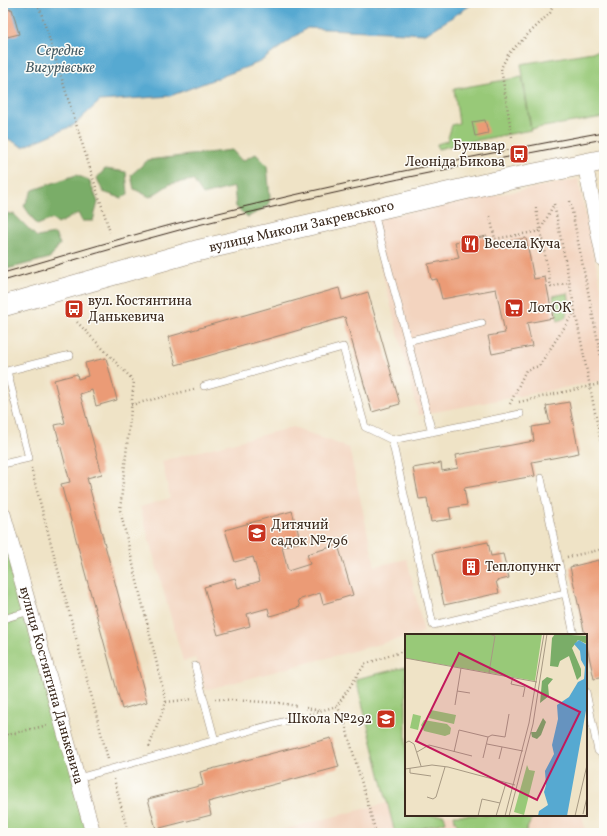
<svg xmlns="http://www.w3.org/2000/svg" width="607" height="836" viewBox="0 0 607 836" font-family="Vollkorn,serif">
<rect width="100%" height="100%" fill="#fdfcf7"/>
<filter id="ink" filterUnits="userSpaceOnUse"><feTurbulence type="fractalNoise" baseFrequency=".025" numOctaves="2"/><feDisplacementMap in="SourceGraphic" scale="8" xChannelSelector="R" yChannelSelector="G"/><feConvolveMatrix kernelMatrix="1 2 1 2 8 2 1 2 1" color-interpolation-filters="sRGB"/></filter>
<filter id="wash" filterUnits="userSpaceOnUse"><feTurbulence type="fractalNoise" baseFrequency=".012" numOctaves="4" result="noise"/><feDisplacementMap in="SourceGraphic" scale="16" xChannelSelector="R" yChannelSelector="G"/><feGaussianBlur stdDeviation="0.9" result="paint"/><feColorMatrix in="noise" values="0 0 0 0 0 0 0 0 0 0 0 0 0 0 0 0 0 1.4 0 .05"/><feComposite in="paint" operator="in"/></filter>
<g filter="url(#wash)">
<rect width="100%" height="100%" fill="#efe3c6"/>
<path fill="#f3d4bf" d="M578 179 604 301V380L419 415 369 220Z
M293 427 349 448 375 566 407 559 424 632 414 635H406V637L205 690 196 658 183 661 140 507 170 498 162 461Z
M406 667V815H582L586 833H270L387 803 356 679Z"/>
<path fill="#98c978" stroke="#6a7a4b" d="M604 50V117L531 129 521 64Z
M522 77 531 130 463 143 438 149 437 144 447 141 452 125 459 123 454 89Z
M568 293 570 304 565 318 558 321 553 296Z
M3 530 90 833H3Z
M406 667V815H444L446 822 403 833H395L356 679Z
M454 815H532L533 816 525 833H462L455 821Z"/>
<path fill="#7aad68" stroke="#5a6c43" d="M232 150 242 161 256 154 267 165 270 198 268 206 248 217 236 207 234 187 203 195 193 180 170 184 150 197 134 189 131 175 148 160Z
M105 169 126 172 128 194 121 198 103 192 97 178Z
M76 175 89 180 98 202 93 221H82L78 213 58 224 52 219 37 225 24 206 33 190Z
M3 213 14 214 37 237 55 234 60 244 50 258 3 270Z"/>
<path fill="#56a9d1" stroke="#486a78" d="M3 3H474L426 34 307 28 260 62 170 96 100 101 74 125 23 147 3 136Z"/>
<g id="blocks">
<path fill="#eb9b76" d="M12 9 19 34 3 38V11Z
M485 120 488 133 475 136 472 122Z
M487 236 489 245 526 238 534 279 545 277 553 318 527 323 532 346 492 354 488 336 505 333 496 289 442 299 437 279 431 280 428 264 459 258 455 242Z
M339 288 342 300 368 292 400 404 372 412 345 317 176 365 168 337Z
M106 358 117 400 96 406 92 390 80 394 102 474 87 478 147 702 122 709 61 484 70 482 55 425 65 423 54 380 77 374 78 379 88 376 85 363Z
M569 402 579 453 532 462 535 476 464 488 467 505 449 508 451 519 431 522 427 498 419 499 413 468 441 463 442 471 458 468 456 455 534 441 532 427 550 424 546 406Z
M292 511 301 542 282 547 288 571 310 564 307 554 338 545 353 595 323 604 320 593 298 600 300 607 270 616 268 608 247 614 250 626 218 635 204 587 235 578 238 588 260 581 253 557 235 562 225 530Z
M488 542 491 556 503 554 509 578 496 581 499 593 444 605 433 553Z
M599 560 604 584V677L594 679 586 642V635H585L570 567Z
M331 738 339 767 208 802 211 815 156 829 148 799 203 785 200 772Z"/>
</g>
</g>
<g filter="url(#ink)">
<use href="#blocks" fill-opacity="0" stroke="#958672" stroke-width="1"/>
<g fill="none" stroke-linecap="round" stroke-linejoin="round">
<g stroke="#958672" stroke-width="8">
<path id="lane" d="M374 212 380 237 432 432
M407 341 482 323
M204 386 343 347 365 427 392 440 520 414
M392 440 433 625 565 593
M3 464 29 458 7 371 70 355
M541 478 574 635
M3 619 30 611
M195 666 215 741
M586 692 598 751 604 756
M78 778 300 717"/>
</g>
<g stroke="#958672" stroke-width="16">
<g id="street">
<path d="M585 164 604 260"/>
<path id="s1" d="M3 514 93 833"/>
</g>
</g>
<g stroke="#958672" stroke-width="22">
<g id="secondary">
<path id="s2" d="M3 306 196 251 486 184 604 160"/>
</g>
</g>
<path stroke="#958672" stroke-width="2.5" stroke-dasharray="1 3" stroke-linecap="butt" d="M38 3 110 232
M512 137 501 68 509 53 550 13 554 3
M570 201 604 372
M554 204 604 458
M536 208 551 287 569 283
M490 216 495 239 540 231 554 204
M77 322 134 381 120 510 166 702 149 747
M519 402 604 383
M510 404 526 370 539 366 575 311
M131 405 194 389
M31 468 108 759
M567 557 604 549
M215 699 279 703 297 706
M166 702 194 699
M337 706 343 717 376 833
M306 708 321 711
M309 714 337 706 365 664 406 650
M3 736 48 725
M114 779 128 833"/>
<use href="#lane" stroke="#fff" stroke-width="7"/>
<use href="#street" stroke="#fff" stroke-width="15"/>
<use href="#secondary" stroke="#fff" stroke-width="21"/>
<path stroke="#3b2a1e" stroke-width="1" d="M3 273C67 255 130 235 194 219 330 185 466 157 604 132
M3 281C67 262 130 243 194 226 330 192 467 164 604 139"/>
</g>
</g>
<defs>
<g id="bus-square" transform="scale(1)"><rect x="-9" y="-9" width="18" height="18" rx="4" fill="#c8321e" stroke="#fdfcf7"/><path d="M-5-6H5V4H4V6H2V4H-2V6H-4V4H-5ZM-3.5-4V0h7V-4ZM-3.5 1.2v1.5H-2V1.2ZM2 1.2v1.5H3.5V1.2Z" fill="#fff"/></g>
<g id="restaurant-square" transform="scale(1)"><rect x="-9" y="-9" width="18" height="18" rx="4" fill="#c8321e" stroke="#fdfcf7"/><path d="M-5-6h1v4h1v-4h1v4h1v-4h1v5L-1.5 .5V6h-2V.5L-5-1ZM5-6V6H3V1.5H1.5Q1.5-4 5-6Z" fill="#fff"/></g>
<g id="supermarket-square" transform="scale(1)"><rect x="-9" y="-9" width="18" height="18" rx="4" fill="#c8321e" stroke="#fdfcf7"/><path d="M-6-5.5h2.5l.6 2H6L4.5 2H-2.5L-4.4-4H-6ZM-1.5 3.2a1.3 1.3 0 1 0 .1 0ZM3 3.2a1.3 1.3 0 1 0 .1 0Z" fill="#fff"/></g>
<g id="school-square" transform="scale(1)"><rect x="-9" y="-9" width="18" height="18" rx="4" fill="#c8321e" stroke="#fdfcf7"/><path d="M0-5L7-2L0 1L-7-2ZM-4 1L0 2.5L4 1V4Q0 6-4 4Z" fill="#fff"/></g>
<g id="building-square" transform="scale(1)"><rect x="-9" y="-9" width="18" height="18" rx="4" fill="#c8321e" stroke="#fdfcf7"/><path d="M-4-6H4V6H1V3H-1V6H-4ZM-2.5-4.3h1.7v1.8h-1.7ZM.8-4.3h1.7v1.8H.8ZM-2.5-1h1.7V.8h-1.7ZM.8-1h1.7V.8H.8Z" fill="#fff"/></g>
</defs>
<g fill-rule="evenodd">
<use href="#bus-square" x="519" y="154"/>
<use href="#restaurant-square" x="470" y="244"/>
<use href="#supermarket-square" x="514" y="308"/>
<use href="#bus-square" x="74" y="309"/>
<use href="#school-square" x="257" y="533"/>
<use href="#building-square" x="471" y="567"/>
<use href="#school-square" x="386" y="719"/>
</g>
<g text-anchor="middle" dominant-baseline="central" stroke-width="3" stroke-linejoin="round" paint-order="stroke">
<g font-size="14" fill="#3b2a1e" stroke="#fdfcf7" text-anchor="start">
<text x="505" y="146" text-anchor="end">Бульвар<tspan x="505" dy="16">Леоніда Бикова</tspan></text>
<text x="484" y="244">Весела Куча</text>
<text x="88" y="301">вул. Костянтина<tspan x="88" dy="16">Данькевича</tspan></text>
<text x="528" y="308">ЛотОК</text>
<text x="271" y="525">Дитячий<tspan x="271" dy="16">садок №796</tspan></text>
<text x="485" y="567">Теплопункт</text>
<text x="372" y="719" text-anchor="end">Школа №292</text>
</g>
<g font-size="14" fill="#3b2a1e" stroke="#fdfcf7">
<text stroke="none"><textPath href="#s2" startOffset="309">вулиця Миколи Закревського</textPath></text>
<text stroke="none"><textPath href="#s1" startOffset="178">вулиця Костянтина Данькевича</textPath></text>
</g>
<g font-size="15" font-style="italic" fill="#465d66" stroke="#fdfcf7">
<text x="60" y="51">Середнє<tspan x="60" dy="17">Вигурівське</tspan></text>
</g>
</g>
<g transform="translate(405 634)">
<rect width="182" height="182" fill="#efe3c6"/>
<path d="M0 0H137L130 47 0 24ZM26 76 51 81 49 90 24 84ZM8 80 16 82 13 96 5 94ZM19 86 42 90 46 94 45 100 40 102 19 97 16 91ZM122 131 124 136 130 137 119 181 109 178Z" fill="#98c978"/>
<path d="M150 0 182 2V10L173 6 167 14 176 35V42L172 46 164 22 155 27 153 33 145 32 147 4ZM142 43 148 45 143 51 144 62 135 69 137 47ZM138 84 141 88 136 101 132 105 127 103 126 98H131Z" fill="#7aad68"/>
<path d="M174 6 182 11V71L162 182H133L134 177 143 171 139 158 141 151 140 137 149 120 147 111 153 85 152 71 164 63 173 48 179 45 180 33 176 26 175 17 169 10Z" fill="#56a9d1"/>
<path fill="none" stroke="#a79983" stroke-width="1" d="M84 0 90 2 84 39M0 24 132 48M108 43 106 50 120 53 118 63M52 57 65 59M50 71 56 34M0 109 4 107 9 110 16 132M82 110 118 117M12 118 24 111 67 122M49 118 54 96 83 103 87 101 100 103 104 80M78 124 83 103M94 125 97 113M5 134V139L26 142M0 135 27 131 43 133 110 151M22 163 28 165 31 163 40 133M178 180 182 163M73 182 77 165 95 169M91 182 101 149M100 182 124 89 139 0M104 182 128 90 142 0M170 182 182 131"/>
<path fill="#c2185b" fill-opacity="0.15" stroke="#c2185b" stroke-width="2" d="M54 19 175 78 132 166 11 107Z"/>
<rect width="182" height="182" fill="none" stroke="#3b2a1e" stroke-width="2"/>
</g>
<rect width="607" height="836" fill="none" stroke="#fdfcf7" stroke-width="16"/>
</svg>
